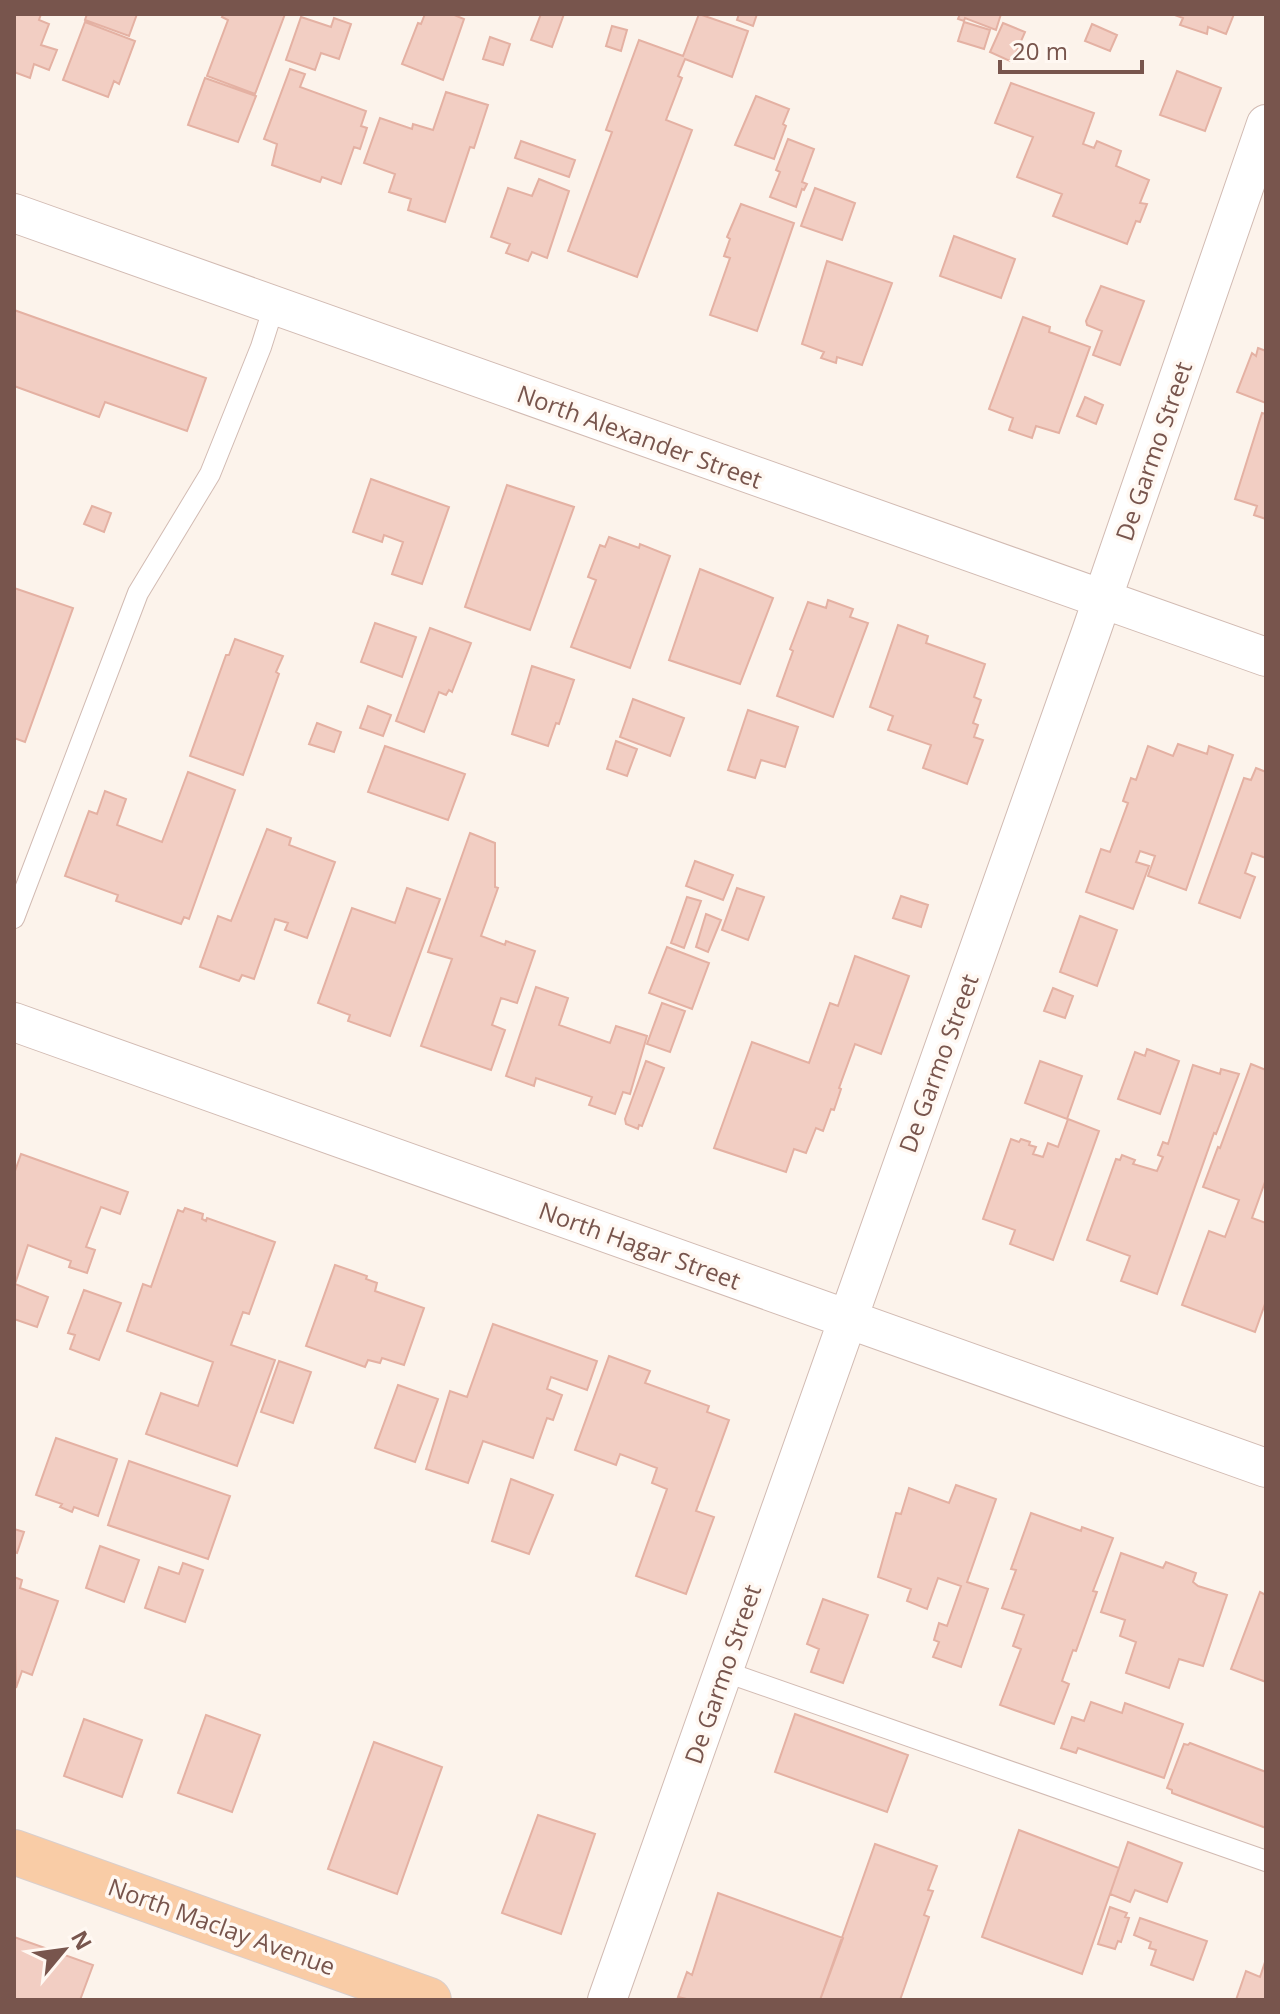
<svg xmlns="http://www.w3.org/2000/svg" width="1280" height="2014" viewBox="0 0 1280 2014" font-family="'Open Sans',sans-serif">
<rect width="100%" height="100%" fill="#fcf3eb"/>
<path fill="#f2cec3" stroke="#e4b1a3" stroke-width="2" d="M14 14H41L39 20 49 24 41 45 57 50 49 70 34 64 30 78 14 72Z
M87 14H137L129 36 85 20Z
M224 14H285L255 94 207 76 228 20 222 17Z
M425 14H452L464 19 443 80 402 64 418 23 421 24Z
M541 14H564L552 47 531 40Z
M699 14 748 31 732 77 685 59 678 76 682 78 666 120 692 130 637 277 568 251 612 132 606 130 639 40 683 56Z
M739 14H757L753 26 737 20Z
M960 14H1001L996 30 965 18 964 21 958 19Z
M1172 14H1234L1226 34 1208 27 1207 34 1180 25 1183 18Z
M301 17 331 27 334 18 351 24 339 59 321 53 315 70 286 60Z
M85 22 135 41 119 84 114 81 108 97 63 80Z
M964 22 990 30 984 49 958 41Z
M1003 23 1025 32 1012 62 990 52Z
M1092 24 1117 35 1110 51 1085 41Z
M612 26 627 30 621 51 606 46Z
M490 37 510 44 503 65 483 59Z
M290 69 305 74 300 87 366 111 361 126 367 128 360 149 354 147 341 184 322 177 320 182 272 165 277 144 264 139Z
M1177 71 1221 88 1205 131 1160 115Z
M205 78 256 96 238 142 188 125Z
M1011 83 1094 113 1083 144 1094 148 1097 141 1121 151 1116 166 1149 180 1140 203 1147 204 1140 222 1136 221 1127 244 1053 216 1062 194 1017 177 1033 137 995 123Z
M446 92 488 105 474 148 470 147 445 222 408 210 411 199 389 192 395 174 364 163 380 118 412 129 413 124 433 130Z
M756 96 789 109 783 124 786 126 774 159 735 145Z
M788 139 814 149 802 182 807 184 804 190 802 189 796 207 770 197 780 172 776 170Z
M521 141 575 160 569 177 515 158Z
M539 179 569 191 547 258 532 252 528 261 506 253 510 244 491 237 508 188 532 196Z
M815 188 855 203 842 240 801 226Z
M741 204 794 223 757 331 710 315 730 258 724 256 730 239 727 237Z
M954 236 1015 259 1001 298 940 276Z
M827 261 892 283 862 365 837 357 836 363 821 358 824 352 802 344Z
M1101 286 1144 301 1120 365 1093 355 1102 331 1087 325 1086 321Z
M14 310 206 378 187 431 105 402 99 417 14 386Z
M1023 317 1050 327 1049 332 1090 347 1059 433 1036 426 1032 438 1009 430 1013 418 989 409Z
M1258 348 1266 351V403L1237 392 1252 353 1256 356Z
M1085 397 1103 405 1096 424 1077 416Z
M1262 413 1266 414V519L1254 515 1257 506 1235 499Z
M371 479 449 507 422 584 392 574 403 542 384 535 382 542 353 532Z
M507 485 574 507 530 630 465 607Z
M92 506 111 513 104 532 84 524Z
M609 537 639 548 640 544 670 556 630 668 571 647 596 580 588 577 600 545 605 547Z
M700 569 773 598 740 684 669 660Z
M14 588 73 608 25 742 14 738Z
M828 600 853 609 850 617 868 623 833 717 777 696 793 651 790 649 808 602 826 608Z
M375 623 416 637 402 677 361 662Z
M898 625 928 636 926 643 985 664 974 697 981 700 973 723 978 725 974 737 983 740 967 784 923 768 931 745 888 730 893 716 870 707Z
M430 628 471 643 452 692 449 690 446 695 439 692 424 732 396 721Z
M235 639 283 656 276 672 279 674 243 775 190 756 226 655H229Z
M532 666 574 680 559 724 556 723 548 746 512 734Z
M633 699 684 718 670 756 620 737Z
M368 706 391 715 383 736 360 728Z
M748 710 798 727 785 767 761 760 755 778 728 770Z
M317 723 341 732 334 752 309 744Z
M616 741 637 749 627 776 607 769Z
M1178 744 1207 754 1209 746 1233 755 1186 890 1148 876 1155 856 1140 851 1136 862 1149 866 1133 909 1086 892 1101 849 1110 852 1128 803 1123 801 1131 778 1136 780 1148 746 1173 756Z
M385 746 465 774 448 820 368 792Z
M1256 768 1266 772V858L1252 853 1245 873 1255 877 1240 918 1199 903 1244 778 1251 780Z
M188 772 235 790 189 919 184 917 181 924 116 901 118 895 65 876 89 811 97 814 105 791 126 799 117 825 162 842Z
M267 829 291 838 289 845 335 862 307 938 285 930 288 923 275 919 254 979 242 975 239 981 200 967 218 916 231 921Z
M470 833 495 843V887L498 888 481 936 505 945 506 941 535 951 517 1003 501 998 492 1025 505 1030 491 1070 421 1046 452 959 428 952Z
M695 861 733 875 723 900 686 886Z
M407 888 440 899 390 1036 348 1021 350 1015 318 1003 352 908 395 923Z
M737 888 764 897 748 940 722 930Z
M901 896 928 905 921 927 893 918Z
M687 897 701 901 684 948 671 943Z
M706 914 721 920 708 952 696 947Z
M1080 916 1117 930 1097 986 1060 972Z
M667 947 709 963 692 1009 649 993Z
M855 956 909 976 881 1054 855 1044 839 1088 841 1089 834 1110 831 1109 823 1131 816 1128 806 1153 794 1149 786 1172 714 1148 752 1042 809 1063 830 1003 838 1006Z
M536 987 568 998 559 1025 610 1043 616 1026 647 1036 630 1094 623 1092 615 1114 589 1105 592 1097 536 1078 534 1086 506 1076Z
M1053 988 1073 996 1065 1018 1044 1011Z
M662 1003 685 1011 670 1052 647 1044Z
M1147 1049 1179 1061 1160 1114 1118 1099 1135 1052 1145 1056Z
M646 1061 664 1068 642 1126 639 1125 638 1129 626 1124 625 1119Z
M1040 1061 1082 1076 1067 1119 1025 1103Z
M1251 1064 1266 1070V1179L1252 1218 1266 1223V1301L1255 1332 1182 1305 1209 1231 1225 1237 1239 1200 1203 1187 1218 1147 1220 1148Z
M1193 1065 1220 1074 1221 1069 1239 1074 1216 1134 1214 1133 1157 1294 1121 1281 1130 1256 1087 1240 1116 1159 1120 1160 1122 1155 1135 1160 1133 1164 1157 1171 1163 1157 1158 1155 1163 1142 1168 1144Z
M1068 1119 1099 1131 1053 1260 1010 1244 1015 1230 983 1219 1011 1139 1019 1142 1021 1139 1030 1142 1029 1145 1036 1147 1033 1154 1043 1157 1048 1143 1058 1147Z
M21 1154 128 1192 120 1214 101 1207 86 1247 95 1250 87 1273 69 1267 71 1261 28 1245 15 1284 48 1297 37 1327 14 1319V1174Z
M185 1208 203 1214 202 1219 206 1221 207 1218 275 1242 249 1314 243 1312 231 1345 275 1360 237 1466 146 1434 161 1393 198 1406 213 1362 127 1331 143 1284 151 1287 178 1210 183 1212Z
M335 1265 367 1276 366 1279 377 1283 375 1291 424 1308 404 1365 382 1358 380 1363 368 1360 365 1367 306 1346Z
M84 1290 121 1303 99 1360 70 1349 75 1335 68 1333Z
M493 1324 597 1361 587 1390 551 1377 547 1389 562 1395 553 1420 547 1418 533 1458 483 1441 468 1483 426 1469 450 1391 467 1397Z
M609 1356 650 1371 645 1383 709 1406 707 1412 729 1420 696 1511 714 1517 686 1594 636 1576 667 1489 652 1483 657 1468 620 1454 616 1465 575 1450Z
M279 1361 311 1372 293 1423 261 1412Z
M398 1385 438 1399 415 1462 375 1448Z
M56 1438 117 1459 98 1516 74 1507 72 1512 60 1507 62 1504 36 1495Z
M129 1461 230 1496 208 1559 108 1525Z
M511 1479 553 1495 529 1554 492 1541Z
M956 1485 996 1499 967 1582 988 1589 961 1667 933 1657 939 1642 934 1640 939 1623 947 1626 961 1586 938 1578 927 1609 907 1601 911 1589 878 1577 896 1513 901 1514 909 1488 949 1503Z
M1031 1513 1081 1531 1082 1527 1113 1538 1093 1591 1097 1592 1076 1651 1073 1650 1062 1681 1069 1684 1054 1724 1000 1705 1021 1649 1013 1646 1024 1615 1002 1608 1016 1570 1011 1569Z
M14 1529 24 1532 17 1553 14 1552Z
M100 1546 139 1560 124 1602 86 1588Z
M1121 1553 1163 1568 1166 1562 1196 1573 1193 1582 1198 1586 1227 1595 1203 1666 1179 1659 1169 1688 1126 1673 1136 1642 1120 1636 1125 1620 1101 1612Z
M183 1563 203 1570 185 1622 145 1608 159 1567 179 1574Z
M14 1577 22 1580 20 1588 58 1601 32 1675 22 1671 16 1688Z
M1260 1592 1266 1595V1682L1231 1669Z
M823 1599 868 1615 843 1683 811 1672 819 1649 807 1644Z
M1091 1702 1122 1713 1125 1703 1183 1724 1164 1778 1078 1748 1076 1753 1061 1748 1072 1717 1084 1721Z
M795 1714 908 1755 887 1812 775 1772Z
M206 1715 260 1735 232 1812 178 1793Z
M84 1719 142 1740 122 1797 64 1776Z
M374 1742 442 1767 397 1894 328 1869Z
M1190 1743 1266 1772V1828L1172 1793V1790L1167 1788 1184 1744 1188 1745Z
M538 1815 595 1834 561 1934 502 1913Z
M1019 1830 1119 1868 1082 1974 982 1937Z
M1128 1842 1182 1863 1167 1902 1135 1890 1130 1902 1110 1894Z
M875 1844 937 1866 928 1890 933 1891 924 1915 929 1917 900 2000H820Z
M718 1893 843 1938 820 2000H691L678 1997 687 1972 692 1975Z
M1110 1907 1127 1913 1125 1917 1129 1918 1121 1942 1118 1941 1115 1949 1098 1944Z
M1140 1918 1207 1941 1193 1980 1151 1965 1156 1950 1149 1948 1151 1942 1134 1935Z
M14 1937 93 1965 80 2000H14Z
M1266 1959V2000H1236L1246 1971 1260 1977Z"/>
<g fill="none" stroke-linecap="round" stroke-linejoin="round">
<g stroke="#d2bbb3" stroke-width="22">
<path id="service" d="M14 918 138 593 210 474 261 347 274 306
M723 1671 1266 1861"/>
</g>
<g stroke="#d2bbb3" stroke-width="40">
<path id="minor" d="M14 213 1266 657
M14 1022 1266 1468
M607 2000 1091 632 1266 124"/>
</g>
<g stroke="#d9cfcd" stroke-width="46">
<path id="primary" d="M14 1852 429 2000"/>
</g>
<use href="#service" stroke="#fff" stroke-width="20"/>
<use href="#minor" stroke="#fff" stroke-width="38"/>
<use href="#primary" stroke="#f9cca6" stroke-width="44"/>
</g>
<g text-anchor="middle" dominant-baseline="central" stroke-width="7" stroke-linejoin="round" paint-order="stroke">
<g font-size="24" fill="#78554d" stroke="#fff8f2">
<text transform="translate(640 436) rotate(20)">North Alexander Street</text>
<text transform="translate(1153 451) rotate(-71)">De Garmo Street</text>
<text transform="translate(938 1063) rotate(-70)">De Garmo Street</text>
<text transform="translate(640 1245) rotate(20)">North Hagar Street</text>
<text transform="translate(722 1674) rotate(-71)">De Garmo Street</text>
<text transform="translate(222 1926) rotate(20)">North Maclay Avenue</text>
</g>
</g>
<rect width="1280" height="2014" fill="none" stroke="#78554d" stroke-width="32"/>
<g transform="translate(64 1950) rotate(61)" stroke="#fff8f2" stroke-width="6" paint-order="stroke">
<path d="M0-6L14 30L0 20L-14 30Z" fill="#78554d"/>
<text y="-12" font-size="22" font-weight="bold" text-anchor="middle" fill="#78554d">N</text>
</g>
<path d="M1000 60v12h142v-12" fill="none" stroke="#78554d" stroke-width="4"/>
<text x="1012" y="60" font-size="24" fill="#78554d" stroke="#fff8f2" stroke-width="6" paint-order="stroke">20 m</text>
</svg>
